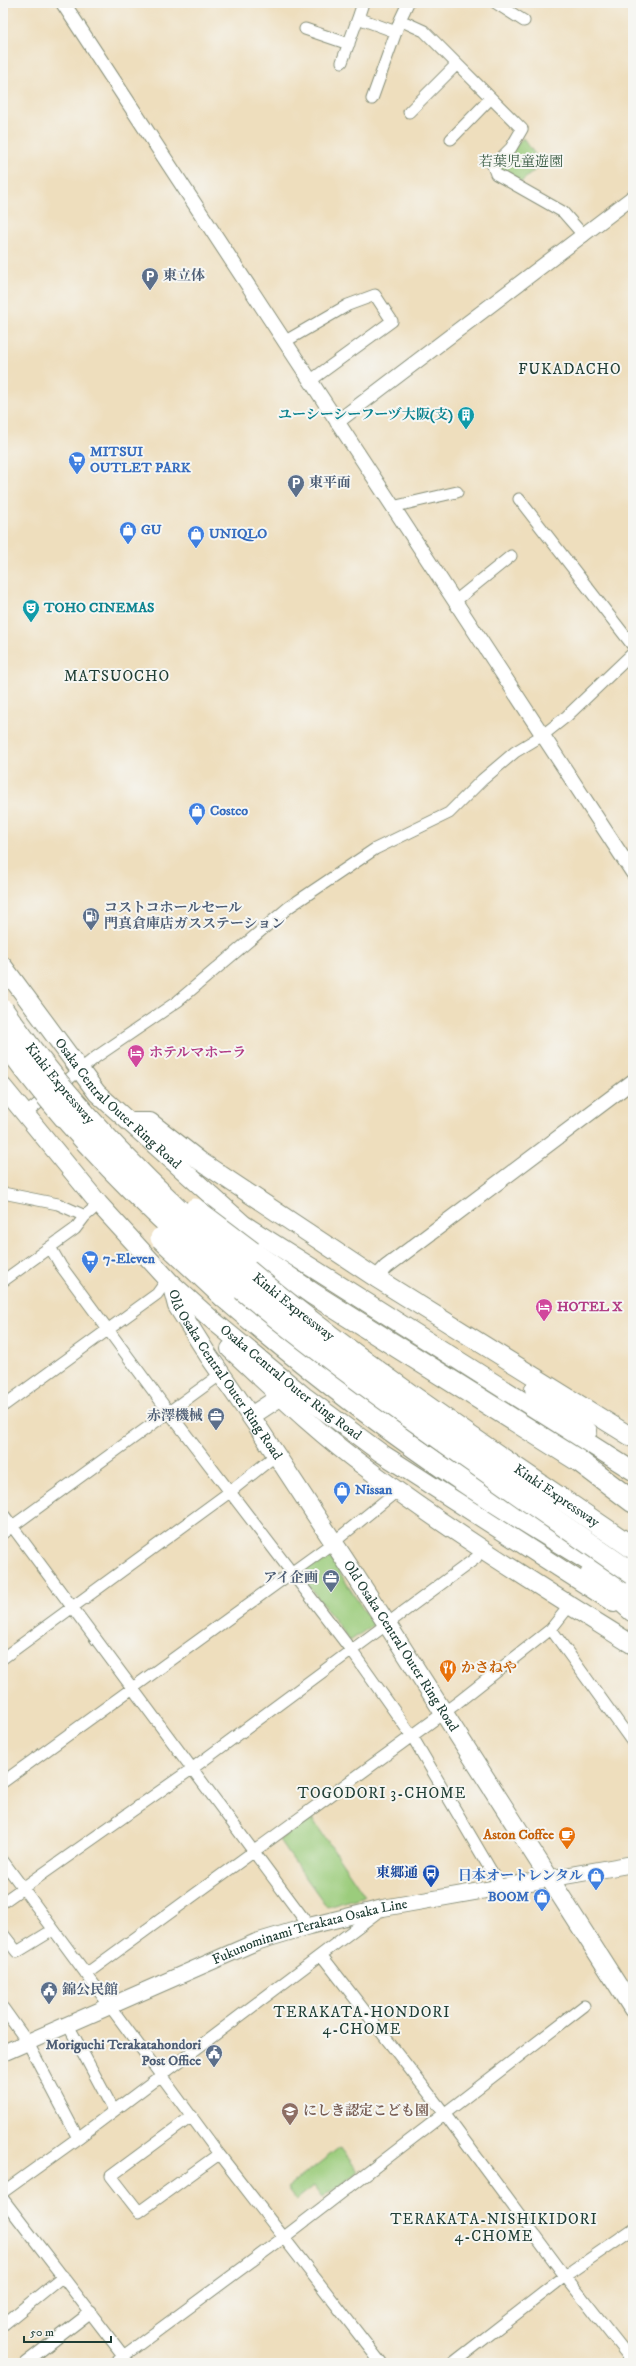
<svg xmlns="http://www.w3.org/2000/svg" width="636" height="2366" viewBox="0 0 636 2366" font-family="'IM FELL DW Pica','Noto Serif JP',serif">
<rect width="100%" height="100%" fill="#f6f6f2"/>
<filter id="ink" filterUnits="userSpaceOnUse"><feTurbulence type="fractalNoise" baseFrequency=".025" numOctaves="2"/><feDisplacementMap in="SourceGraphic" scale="8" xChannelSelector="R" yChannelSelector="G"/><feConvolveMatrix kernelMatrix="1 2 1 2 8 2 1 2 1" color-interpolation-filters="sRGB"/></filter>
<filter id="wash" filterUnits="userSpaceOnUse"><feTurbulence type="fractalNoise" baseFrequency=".012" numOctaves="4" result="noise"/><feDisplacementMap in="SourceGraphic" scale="16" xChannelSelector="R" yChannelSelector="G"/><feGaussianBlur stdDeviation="0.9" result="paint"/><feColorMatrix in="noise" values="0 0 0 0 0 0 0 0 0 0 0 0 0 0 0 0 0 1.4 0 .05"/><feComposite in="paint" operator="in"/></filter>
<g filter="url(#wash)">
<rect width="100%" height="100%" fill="#eedebd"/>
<path fill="#9bcc7c" stroke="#5d8458" d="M523 138 542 164 521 182 500 173 498 166Z
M326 1551 373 1625 350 1641 298 1571Z
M311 1817 365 1896 327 1907 279 1840Z
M340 2147 358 2171 323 2198 314 2186 296 2200 287 2188Z"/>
</g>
<g filter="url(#ink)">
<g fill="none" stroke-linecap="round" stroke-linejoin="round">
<g stroke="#868e78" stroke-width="13">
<path id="minor" d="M363 3 358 18 396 32 400 20 424 31 522 129 511 148 493 166 496 174 563 212 584 236
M496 3 524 21
M400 20 408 3
M305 29 349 44
M342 62 358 18
M372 99 396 32
M409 112 457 64
M451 139 491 98
M284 342 348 305 375 295 392 321 310 381
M519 499 633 646
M392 507 457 492
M454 602 511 556
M24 1115 96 1057 178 1001 289 907 375 849 449 813 482 780 515 752 543 735 567 716 633 653
M3 1193 58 1204 85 1216
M50 1247 61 1266 168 1411 351 1650 412 1736 500 1886
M3 1281 75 1229 85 1216 99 1204
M3 1406 157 1294 167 1280
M3 1514 309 1926
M3 1533 221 1374
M551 1629 633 1743
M3 1658 231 1491 276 1455
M3 1782 334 1542 397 1491
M3 1861 219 2154 381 2363
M3 1902 193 1768 476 1558
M3 1934 17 1952 53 1930
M322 1956 444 2113 565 2276 633 2362
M86 1974 457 1703 551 1629 570 1605
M3 2008 28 2043 78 2138
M68 2025 114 2111
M192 2116 111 2176 139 2212 219 2154
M3 2192 78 2138 379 1911
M3 2199 129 2363
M3 2325 63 2276
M25 2363 91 2312
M114 2363 283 2238 584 2006
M453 2363 565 2276 633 2229"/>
</g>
<g stroke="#868e78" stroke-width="16">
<path id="tertiary" d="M63 3 633 873
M337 422 633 197
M376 1278 386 1267 633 1081"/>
</g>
<g stroke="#868e78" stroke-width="18">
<g id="secondary">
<path id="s1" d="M3 2053 256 1942 309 1926 383 1908 633 1864"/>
</g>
</g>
<g stroke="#868e78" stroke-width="20">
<g id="primary">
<path id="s2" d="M3 966 97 1093 243 1224 633 1471"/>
<path id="s3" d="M3 1087 99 1204 171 1283 210 1318 304 1396 381 1453 614 1603"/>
<path d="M129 1122H150L200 1161 376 1278 633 1438"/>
<path id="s4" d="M171 1283 177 1306 208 1355 258 1427 387 1624 633 2009"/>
<path d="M230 1349C275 1391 319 1434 369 1470 453 1533 544 1589 633 1645"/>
<path d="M534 1389 588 1431"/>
<path d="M251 1416 280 1397"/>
</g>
</g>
<g stroke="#868e78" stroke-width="23">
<path id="motorway" d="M252 1252 313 1294 579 1461 633 1502
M225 1298C302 1364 382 1427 467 1484 521 1520 578 1553 633 1588
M591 1574 633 1611"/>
</g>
<use href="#minor" stroke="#fff" stroke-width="11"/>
<use href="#tertiary" stroke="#fff" stroke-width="14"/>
<use href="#secondary" stroke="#fff" stroke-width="16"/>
<use href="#primary" stroke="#fff" stroke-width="18"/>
<use href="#motorway" stroke="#fff" stroke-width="21"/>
<g stroke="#868e78" stroke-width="23" stroke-linecap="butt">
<g id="motorway-bridge">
<path id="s5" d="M3 1010C163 1241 406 1392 633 1548"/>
<path d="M3 1040C111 1190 252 1304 401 1411 478 1466 555 1520 633 1574"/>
<path d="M195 1209 252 1252"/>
<path d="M161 1238 225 1298"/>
</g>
</g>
<use href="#motorway-bridge" stroke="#fff" stroke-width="21"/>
</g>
</g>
<defs>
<g id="parking-pin" transform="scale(0.9)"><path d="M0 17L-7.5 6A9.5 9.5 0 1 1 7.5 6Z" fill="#5c6f8a" stroke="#f6f6f2"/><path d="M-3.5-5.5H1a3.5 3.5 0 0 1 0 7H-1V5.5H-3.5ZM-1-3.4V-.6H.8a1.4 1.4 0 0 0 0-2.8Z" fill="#fff"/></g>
<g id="building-pin" transform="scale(0.9)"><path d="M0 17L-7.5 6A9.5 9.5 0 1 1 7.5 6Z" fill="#0f9aa8" stroke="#f6f6f2"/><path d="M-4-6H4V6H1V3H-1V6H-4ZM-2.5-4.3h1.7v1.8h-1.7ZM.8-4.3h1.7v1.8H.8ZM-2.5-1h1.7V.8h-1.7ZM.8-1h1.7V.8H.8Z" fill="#fff"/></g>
<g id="supermarket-pin" transform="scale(0.9)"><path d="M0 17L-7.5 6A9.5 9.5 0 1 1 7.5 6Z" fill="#3f7fe0" stroke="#f6f6f2"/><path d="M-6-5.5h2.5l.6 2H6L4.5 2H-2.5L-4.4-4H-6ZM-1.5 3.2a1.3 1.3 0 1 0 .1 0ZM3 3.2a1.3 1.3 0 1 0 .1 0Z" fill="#fff"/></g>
<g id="shop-pin" transform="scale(0.9)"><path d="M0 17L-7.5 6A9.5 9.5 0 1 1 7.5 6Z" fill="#3f7fe0" stroke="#f6f6f2"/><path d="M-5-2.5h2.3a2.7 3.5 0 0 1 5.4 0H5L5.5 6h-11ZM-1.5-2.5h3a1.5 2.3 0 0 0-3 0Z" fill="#fff"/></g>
<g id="theatre-pin" transform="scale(0.9)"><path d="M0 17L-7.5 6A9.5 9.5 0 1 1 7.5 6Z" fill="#0f9aa8" stroke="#f6f6f2"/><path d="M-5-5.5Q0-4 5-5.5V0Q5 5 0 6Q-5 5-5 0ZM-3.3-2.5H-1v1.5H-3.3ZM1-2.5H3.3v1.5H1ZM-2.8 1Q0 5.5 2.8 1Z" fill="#fff"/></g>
<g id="fuel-pin" transform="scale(0.9)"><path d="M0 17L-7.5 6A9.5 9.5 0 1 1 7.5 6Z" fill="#5c6f8a" stroke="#f6f6f2"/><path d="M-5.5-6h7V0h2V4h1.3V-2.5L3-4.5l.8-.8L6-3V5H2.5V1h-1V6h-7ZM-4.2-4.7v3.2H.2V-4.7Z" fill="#fff"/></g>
<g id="hotel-pin" transform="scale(0.9)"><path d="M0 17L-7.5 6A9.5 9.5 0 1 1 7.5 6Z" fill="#d1479c" stroke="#f6f6f2"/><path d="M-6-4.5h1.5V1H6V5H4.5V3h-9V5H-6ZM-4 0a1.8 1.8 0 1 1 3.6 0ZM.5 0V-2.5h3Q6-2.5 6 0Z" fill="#fff"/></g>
<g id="office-pin" transform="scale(0.9)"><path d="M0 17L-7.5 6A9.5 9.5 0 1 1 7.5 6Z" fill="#5c6f8a" stroke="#f6f6f2"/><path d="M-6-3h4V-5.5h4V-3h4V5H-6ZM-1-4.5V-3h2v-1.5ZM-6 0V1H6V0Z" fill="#fff"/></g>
<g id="restaurant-pin" transform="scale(0.9)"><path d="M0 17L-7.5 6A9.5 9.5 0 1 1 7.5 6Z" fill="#e8710a" stroke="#f6f6f2"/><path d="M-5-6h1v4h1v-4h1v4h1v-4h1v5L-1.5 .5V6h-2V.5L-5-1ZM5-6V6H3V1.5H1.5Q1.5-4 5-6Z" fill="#fff"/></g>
<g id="cafe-pin" transform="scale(0.9)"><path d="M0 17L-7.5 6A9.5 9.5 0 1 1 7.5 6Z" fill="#e8710a" stroke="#f6f6f2"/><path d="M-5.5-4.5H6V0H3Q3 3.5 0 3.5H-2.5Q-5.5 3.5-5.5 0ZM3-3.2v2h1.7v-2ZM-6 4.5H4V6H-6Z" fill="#fff"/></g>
<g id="bus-pin" transform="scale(0.9)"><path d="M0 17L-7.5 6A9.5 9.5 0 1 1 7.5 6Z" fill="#1a4fb4" stroke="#f6f6f2"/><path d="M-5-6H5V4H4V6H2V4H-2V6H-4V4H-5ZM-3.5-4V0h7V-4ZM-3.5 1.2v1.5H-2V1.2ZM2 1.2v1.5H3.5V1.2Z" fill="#fff"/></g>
<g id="civic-pin" transform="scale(0.9)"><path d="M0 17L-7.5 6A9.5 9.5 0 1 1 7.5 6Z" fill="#5c6f8a" stroke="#f6f6f2"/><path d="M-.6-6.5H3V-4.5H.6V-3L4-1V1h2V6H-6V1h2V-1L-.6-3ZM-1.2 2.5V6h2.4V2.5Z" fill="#fff"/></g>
<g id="school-pin" transform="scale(0.9)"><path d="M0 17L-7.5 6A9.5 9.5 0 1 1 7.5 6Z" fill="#8d6e63" stroke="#f6f6f2"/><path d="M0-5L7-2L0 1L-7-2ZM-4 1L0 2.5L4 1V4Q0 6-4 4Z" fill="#fff"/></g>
</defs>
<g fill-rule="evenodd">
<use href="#parking-pin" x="150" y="276"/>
<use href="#building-pin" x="466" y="415"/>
<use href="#supermarket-pin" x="77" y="460"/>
<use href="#parking-pin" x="296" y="483"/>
<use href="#shop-pin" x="128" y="530"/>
<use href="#shop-pin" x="196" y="534"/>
<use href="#theatre-pin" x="31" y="608"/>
<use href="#shop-pin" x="197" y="811"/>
<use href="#fuel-pin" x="91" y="916"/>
<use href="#hotel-pin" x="136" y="1053"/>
<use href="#supermarket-pin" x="90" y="1259"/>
<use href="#hotel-pin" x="544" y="1307"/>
<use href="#office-pin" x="216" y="1416"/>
<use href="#shop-pin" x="342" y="1490"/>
<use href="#office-pin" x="331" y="1578"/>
<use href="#restaurant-pin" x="448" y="1668"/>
<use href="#cafe-pin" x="567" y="1835"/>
<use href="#bus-pin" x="431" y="1873"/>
<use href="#shop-pin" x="596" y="1876"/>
<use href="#shop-pin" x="542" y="1897"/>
<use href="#civic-pin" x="49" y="1990"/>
<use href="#civic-pin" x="214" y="2053"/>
<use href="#school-pin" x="290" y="2111"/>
</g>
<g text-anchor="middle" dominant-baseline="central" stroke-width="4" stroke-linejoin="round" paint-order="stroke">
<g font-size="14" fill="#385a42" stroke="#f6f6f2">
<text x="521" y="162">若葉児童遊園</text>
</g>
<g font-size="14" font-weight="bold" fill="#4e5e75" stroke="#f6f6f2" text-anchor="start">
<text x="163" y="276">東立体</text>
<text x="309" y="483">東平面</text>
<text x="104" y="908">コストコホールセール<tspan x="104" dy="16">門真倉庫店ガスステーション</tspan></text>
<text x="203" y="1416" text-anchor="end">赤澤機械</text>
<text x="318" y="1578" text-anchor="end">アイ企画</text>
<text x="62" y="1990">錦公民館</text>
<text x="201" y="2045" text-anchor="end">Moriguchi Terakatahondori<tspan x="201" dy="16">Post Office</tspan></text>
</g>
<g font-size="14" font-weight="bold" fill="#0d838f" stroke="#f6f6f2" text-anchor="end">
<text x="453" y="415">ユーシーシーフーヅ大阪(支)</text>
<text x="44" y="608" text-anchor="start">TOHO CINEMAS</text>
</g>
<g font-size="14" font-weight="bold" fill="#366cbe" stroke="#f6f6f2" text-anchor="start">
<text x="90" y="452">MITSUI<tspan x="90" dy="16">OUTLET PARK</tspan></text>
<text x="141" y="530">GU</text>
<text x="209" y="534">UNIQLO</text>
<text x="210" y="811">Costco</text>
<text x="103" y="1259">7-Eleven</text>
<text x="355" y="1490">Nissan</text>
<text x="583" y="1876" text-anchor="end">日本オートレンタル</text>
<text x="529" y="1897" text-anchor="end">BOOM</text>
</g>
<g font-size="14" font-weight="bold" fill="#b23c85" stroke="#f6f6f2" text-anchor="start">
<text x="149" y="1053">ホテルマホーラ</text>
<text x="557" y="1307">HOTEL X</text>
</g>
<g font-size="14" fill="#1f3d34" stroke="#f6f6f2">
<text stroke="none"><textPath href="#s5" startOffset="93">Kinki Expressway</textPath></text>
<text stroke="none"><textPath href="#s2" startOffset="180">Osaka Central Outer Ring Road</textPath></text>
<text stroke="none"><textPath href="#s5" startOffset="417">Kinki Expressway</textPath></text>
<text stroke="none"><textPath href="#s4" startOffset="107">Old Osaka Central Outer Ring Road</textPath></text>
<text stroke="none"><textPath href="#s3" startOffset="414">Osaka Central Outer Ring Road</textPath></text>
<text stroke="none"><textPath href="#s5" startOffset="741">Kinki Expressway</textPath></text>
<text stroke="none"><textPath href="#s4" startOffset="431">Old Osaka Central Outer Ring Road</textPath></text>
<text stroke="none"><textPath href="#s1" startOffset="331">Fukunominami Terakata Osaka Line</textPath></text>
</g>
<g font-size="14" font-weight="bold" fill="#c56008" stroke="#f6f6f2" text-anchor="start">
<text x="461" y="1668">かさねや</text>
<text x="554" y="1835" text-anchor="end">Aston Coffee</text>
</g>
<g font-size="14" font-weight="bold" fill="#164399" stroke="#f6f6f2" text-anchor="end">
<text x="418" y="1873">東郷通</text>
</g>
<g font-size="14" font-weight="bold" fill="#785e54" stroke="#f6f6f2" text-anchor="start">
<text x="303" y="2111">にしき認定こども園</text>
</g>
<g font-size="15" letter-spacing="1" fill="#1f3d34" stroke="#f6f6f2">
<text x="570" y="369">FUKADACHO</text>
<text x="117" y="676">MATSUOCHO</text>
<text x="382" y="1793">TOGODORI 3-CHOME</text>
<text x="362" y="2012">TERAKATA-HONDORI<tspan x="362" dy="17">4-CHOME</tspan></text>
<text x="494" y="2219">TERAKATA-NISHIKIDORI<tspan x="494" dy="17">4-CHOME</tspan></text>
</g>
</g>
<rect width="636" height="2366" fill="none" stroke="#f6f6f2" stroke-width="16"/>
<path d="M24 2336v6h87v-6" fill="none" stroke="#1f3d34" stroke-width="2"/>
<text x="30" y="2336" font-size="12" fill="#1f3d34" stroke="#f6f6f2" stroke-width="3" paint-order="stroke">50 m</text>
</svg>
